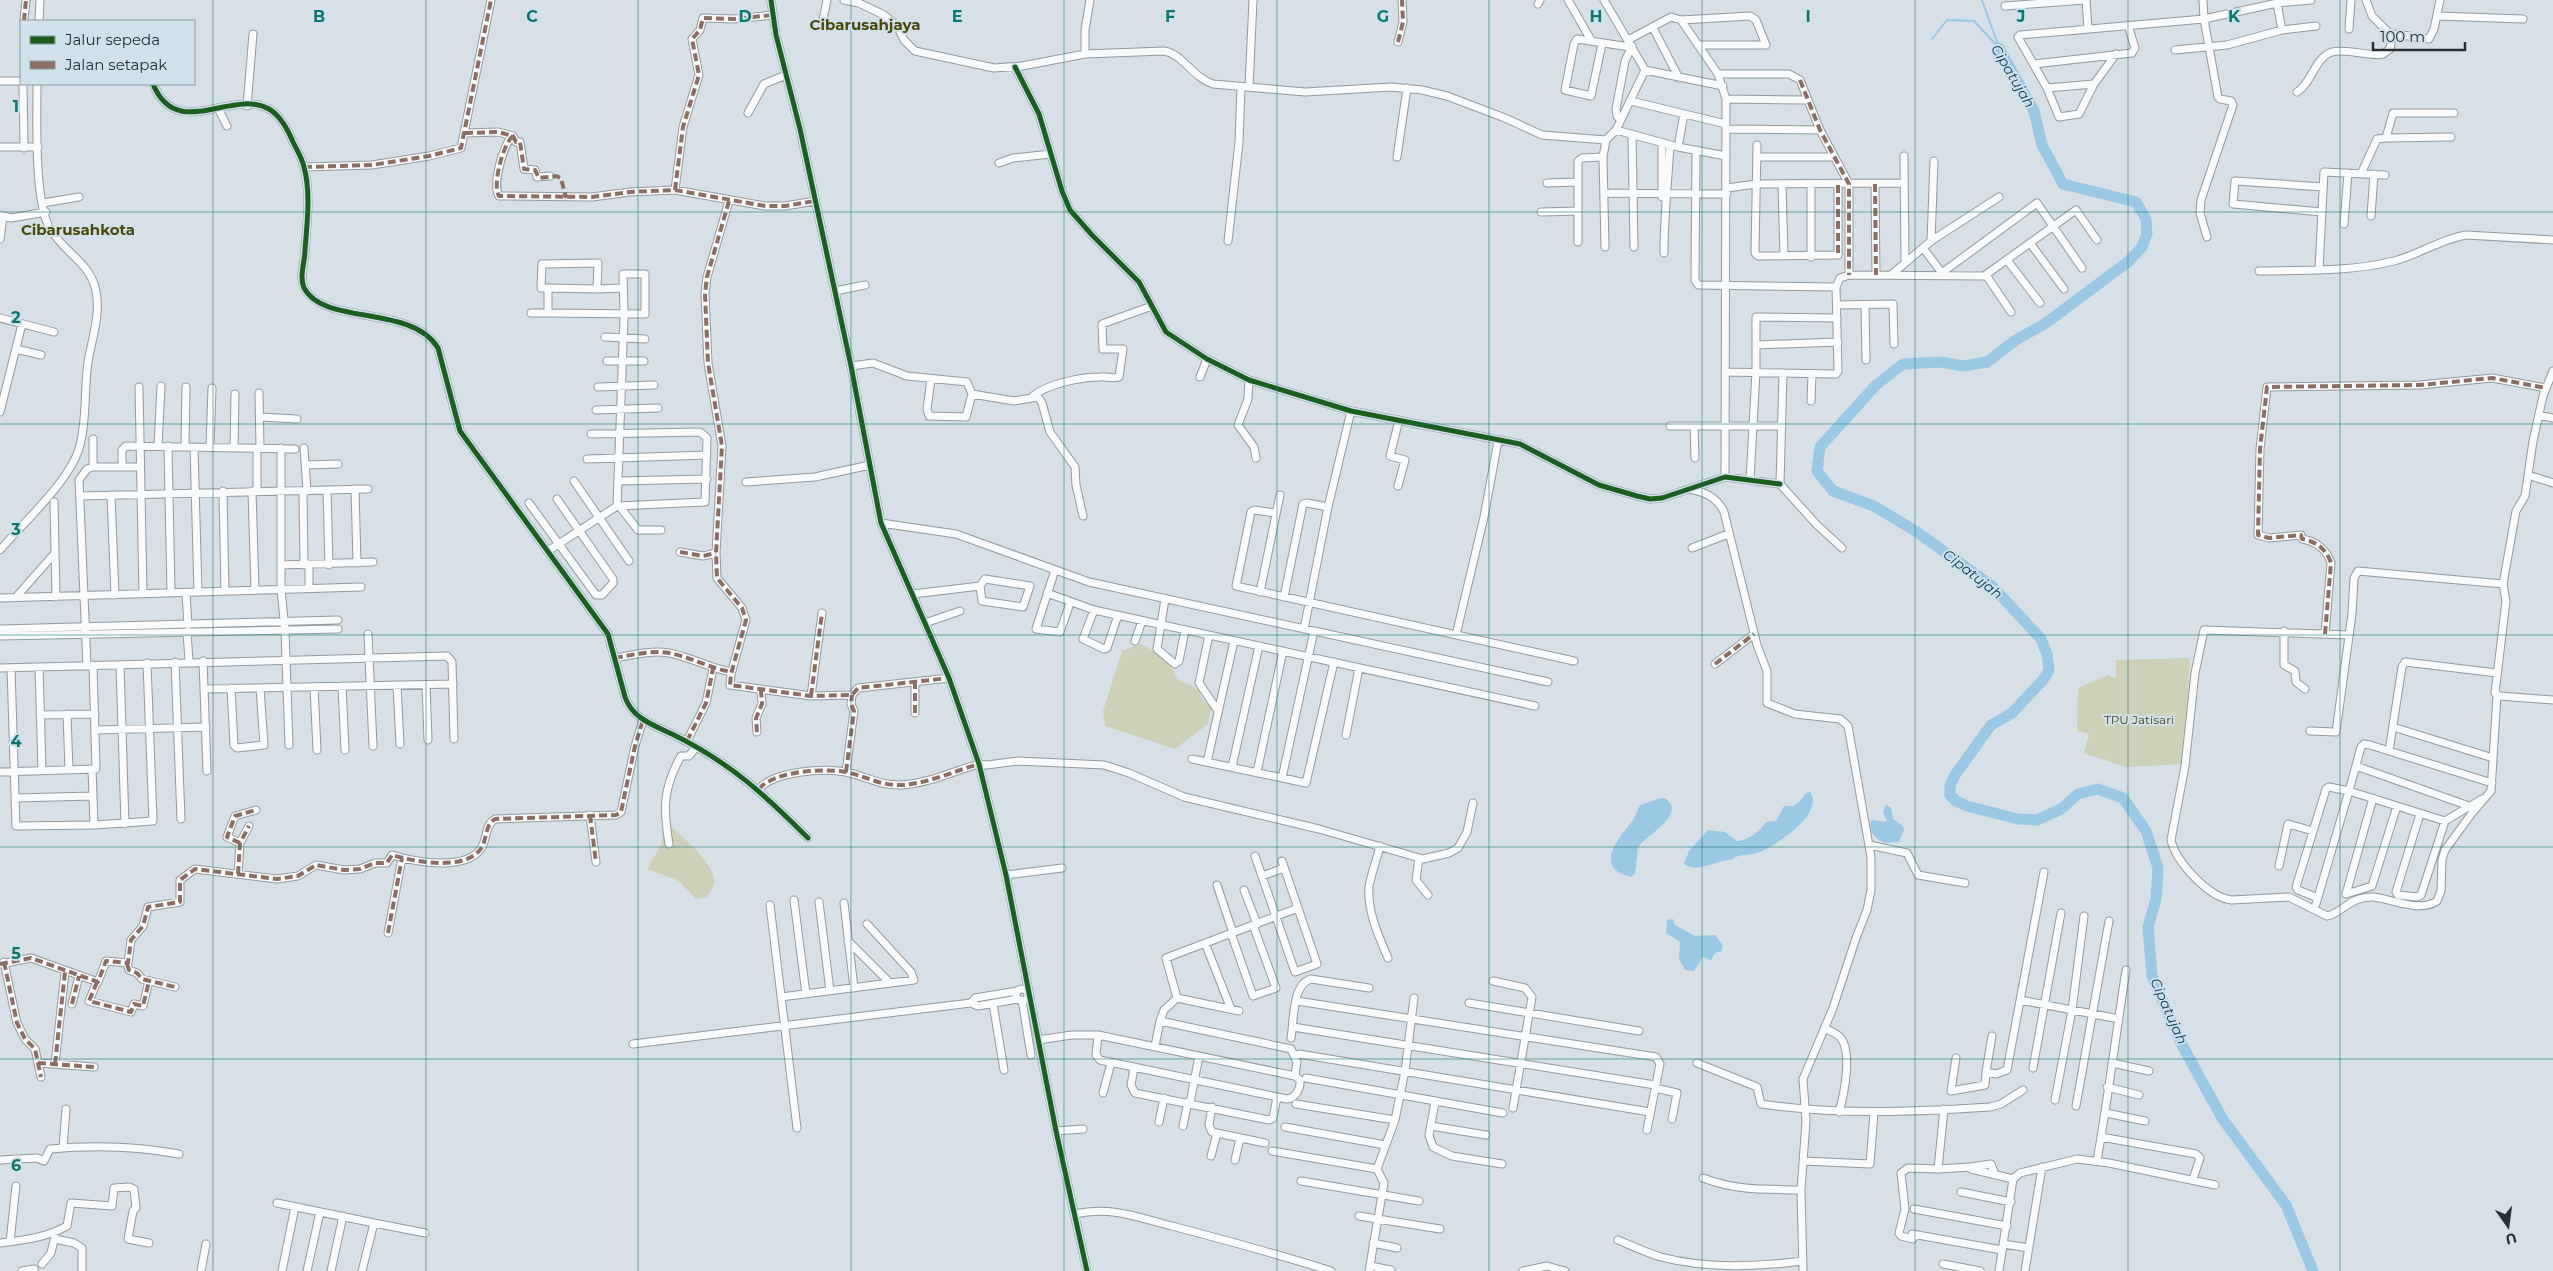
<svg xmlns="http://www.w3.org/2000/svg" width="2553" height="1271" viewBox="0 0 2553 1271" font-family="Montserrat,sans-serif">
<rect width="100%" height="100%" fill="#d7e0e6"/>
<path fill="#cdd1b8" d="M1140 644C1158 652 1170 660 1177 679L1201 691 1200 696 1211 708 1208 724 1175 749 1105 726 1103 711 1122 651Z
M2190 658 2184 764 2126 767 2084 753 2089 734 2077 731 2078 688 2108 675 2116 678V660Z
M666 822C679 834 717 864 714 883 713 888 709 893 707 897L696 899 679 881 647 869 661 845Z"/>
<path fill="#9bc8e4" d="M1810 792C1825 814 1776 845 1760 852 1751 856 1739 853 1731 860 1718 859 1697 874 1684 864L1689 851 1708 830 1725 832 1737 841C1748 841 1760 831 1766 822L1776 821 1784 806H1793L1799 802 1806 793Z
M1661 798H1665L1671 804C1677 820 1646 836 1638 847L1635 874 1631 877C1594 869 1616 840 1631 823 1635 818 1637 811 1640 805Z
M1886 804 1891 808 1893 819 1903 826 1904 830 1899 842C1895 842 1890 843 1886 843 1876 841 1866 829 1872 820L1887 822 1883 812Z
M1673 919 1675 925 1695 936 1715 935 1722 944V951L1715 953 1711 960 1703 957 1694 971 1685 970 1679 959 1680 942 1666 933 1667 920Z"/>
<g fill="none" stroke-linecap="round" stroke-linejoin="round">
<path stroke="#9bc8e4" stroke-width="2" d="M1982 0 1998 45
M1932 39 1947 20 1974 21 1999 48"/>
<path stroke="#9bc8e4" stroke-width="11" d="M1999 48 2034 111 2042 145 2063 184 2136 202 2146 219 2147 234 2142 247 2129 261 2046 323 2016 340 1987 362 1963 366 1941 362 1903 364 1876 385 1820 447 1817 471 1833 491 1874 506 1917 532 1992 586 2041 639 2047 654 2049 670 2043 680 2012 713 1991 725 1955 775 1950 785V795L1956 801 1967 806 2018 819 2037 820 2061 809 2078 794 2098 789 2123 798 2146 831 2158 868 2156 899 2148 927 2152 976 2181 1043 2222 1118 2286 1205 2313 1271"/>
<g stroke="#949b9f" stroke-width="9">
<path id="minor" d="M771 0 776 35 800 129 851 366 881 523 949 678 979 764 1006 875 1056 1131 1087 1271
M844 0 859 3 884 15 897 26 904 40 915 51 994 68 1022 66 1085 54 1164 51C1183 54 1193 78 1213 84L1305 92 1391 87 1422 90 1447 96 1505 118 1542 135 1606 140
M1568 0 1591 40
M1604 0 1645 70 1723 86
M2086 0 2088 29
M2203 0 2204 19 2218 97 2220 99 2231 101 2233 105 2201 200 2200 213 2207 237
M2366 0 2372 16 2392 36
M2277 3 2282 30
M1538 4 1540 0
M2005 6 2084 0
M2437 16 2523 19
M823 20 827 0
M1681 20 1718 74 1726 99 1725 477
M24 21 26 0
M39 21 40 0
M1653 28 1679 78
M2349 29 2351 0
M1628 40 1671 17 1681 20 1750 16 1756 20 1766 45H1698
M1398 42 1403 22 1402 0
M1602 44 1591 96 1565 90 1574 44 1577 39 1630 47
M2175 50 2227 45 2282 30 2316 26
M1085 54V30L1090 0
M2116 54 2094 84 2079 114 2059 117 2047 88 2018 37 2020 35 2204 19 2277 3 2311 0
M2034 64 2132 53 2135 48 2128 25
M1015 67 1039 114 1062 191 1070 210 1092 235 1139 282 1166 332 1207 359 1249 380 1351 411 1520 444 1599 485 1637 496 1650 499 1662 498 1725 477 1780 484
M1718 74H1789L1800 80 1820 130 1849 184V275
M0 81H21
M23 84 24 148
M153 84C177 142 231 88 269 109 281 116 288 130 293 142 297 150 302 158 304 167 311 192 307 224 305 250 305 262 299 276 304 288 324 326 411 304 438 348L460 431 608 634 625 697C632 718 653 725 672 734 729 762 763 793 808 838
M1249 87 1253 0
M2047 88 2094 84
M2297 92C2312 83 2315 57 2332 52 2349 48 2367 57 2383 54L2390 49 2392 36 2395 34 2429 39 2434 29 2440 0
M1726 99 1806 100
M1631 101 1726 124
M247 106 253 34
M218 108 227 126
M748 113 764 84 786 75
M1620 120 1617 116 1616 109 1625 61 1632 46
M1727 129 1820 130
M1616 130 1678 147 1726 156
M465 133 498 132 513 136 516 142H520L524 169 535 170 537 177 550 176
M1632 134 1634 247
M513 136C503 144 492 185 499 196L592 197 630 192 675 190 765 206H785L815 201
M2386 138 2451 137
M1757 145 1755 253 1758 256 1838 255V185
M0 147H38
M1678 147 1684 114
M1696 150 1695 280 1698 285 1836 287 1840 278 1849 275 1984 276 2076 210 2097 240
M1904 156 1905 262
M1397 157 1407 88
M1757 157H1834
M999 163 1013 158 1051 154
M304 167 372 165 429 156 461 148 491 0
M2361 174 2377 139 2386 138 2393 113H2454
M1547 183 1577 182
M1875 184 1876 275
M1782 185 1784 256
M1727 188 1756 184 1903 183
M675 190 683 127 699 75 692 39 700 30 703 18 734 19 773 15
M1604 193 1727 194
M1662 197V143
M729 201 707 277 705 294 708 363 722 446 716 553 717 578 742 608 746 620 731 674 730 685 811 696 852 695 858 688 949 678
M43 203 79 197
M1541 212 1578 211
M2322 212 2233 204 2235 181 2323 187
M0 215 11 218 46 212
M2371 216 2374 174
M2344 224 2348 173
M0 239 3 216
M1228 241 1239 142 1241 87
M1931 241 1934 161
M1578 242V161L1582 158 1603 157
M2030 243 2064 289
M1605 247 1603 157 1606 140 1616 130 1645 70
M1923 248 1942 273
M1664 253C1664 216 1668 181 1670 145
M1811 257V185
M2007 260 2040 303
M2319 269 2324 172 2385 175
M2259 271C2303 270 2351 272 2394 261 2418 255 2441 239 2466 235L2553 240
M1891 275 1931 241 1999 197
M1939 275 2037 203 2082 268
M1986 275 2011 312
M548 288 597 289
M835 291 865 285
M1837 305 1893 304 1894 344
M1865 305 1866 360
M531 313H548
M0 318 54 332
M605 337 645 339
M1756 345 1838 342
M16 349 41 355
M607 361H644
M851 366 873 363 907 376 967 382 972 394 1014 401 1038 397 1042 403 1050 432 1075 467 1076 485 1083 516
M1725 372 1836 374 1838 371 1836 287
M1783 373 1780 484 1816 524 1842 548
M1200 377 1207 359
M931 379 927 409 929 416 966 417 972 394
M1249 380 1248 399 1238 425 1254 447 1256 458
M139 387 143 594
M598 387 654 385
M259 393 260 448
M1033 396C1047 384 1081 377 1100 377 1106 376 1112 379 1119 377L1123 349H1103L1102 324 1152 306
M1811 401 1812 374
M596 410 658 408
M0 412 22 324
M2539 415 2553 418
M260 417 297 419
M1670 426H1782
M1694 426 1695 458
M591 434 700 432 707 438 705 502 617 506
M93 439V467
M158 446 161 386
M168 446 171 593
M185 446 186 387
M210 446 212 388
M194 447 198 592
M234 447 235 394
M281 448V589L285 630 289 745
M304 448 307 491
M587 459 707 455
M306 465 338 464
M122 467V450L126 446 295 449
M2528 475 2553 483
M1750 480 1756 372V317L1837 318
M574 481 629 561
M618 481 707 479
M746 482 815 477 870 465
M1398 486 1405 460 1390 456 1399 420
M355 489 357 563
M1689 489C1705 492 1717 497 1724 512L1757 645 1767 671V703L1795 714 1840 719 1848 726 1871 857V890L1867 910 1856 938 1833 1008 1803 1079 1806 1121 1801 1190 1803 1271
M327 490 329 565
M223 491 225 591
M252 491 255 590
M257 491V448
M303 491 304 565
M111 495 115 595
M80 496 368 489
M54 502 56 597
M529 503 596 595H602L613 583V579L557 499
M620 507 638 530H661
M1276 513 1254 510 1251 512 1236 586 1574 661
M881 523 956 534 1089 582 1548 682
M1692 548 1728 534
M0 550C24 522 72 479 80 445 87 418 84 389 88 362 92 338 102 311 95 287 88 261 61 250 49 227 34 197 37 119 37 84
M548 551 617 506 624 318V314L623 274H645V314L548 313V288H541L542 264 598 263 597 289 623 288
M680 552 703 556 716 553
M281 565 373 562
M1055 570 1036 629 1060 632 1070 603
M985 579 1030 586 1023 607 982 601 980 586Z
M2503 584 2516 511 2525 496 2533 441 2543 396 2553 371
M309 588V565
M1260 592 1280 495
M186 593 188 625
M1047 593 1094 610 1535 706
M913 594 980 586
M17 596 55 553
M1284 597 1303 504 1307 503 1328 507
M0 598 361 587
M1165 599 1157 649 1175 664 1179 661 1185 630
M1094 610 1083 639 1104 649 1107 648 1118 615
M925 623 960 611
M0 629 338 620
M1304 629 1328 507 1351 411
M2284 631V665L2295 671 2296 682 2305 689
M187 632 189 661
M368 634 373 746
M2325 634 2331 563C2327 550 2316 541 2302 539L2301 535 2269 538 2258 535 2260 449 2267 387 2420 385 2492 378 2546 388
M1209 635 1199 683 1218 711
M1456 635 1484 517 1498 441
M2349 635 2204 630 2195 673 2185 766 2171 840C2176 862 2209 898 2232 900L2289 897 2327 916C2341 914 2350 896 2373 897 2392 899 2420 913 2437 901L2441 891 2442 860 2445 850 2472 813 2491 791 2497 695
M0 636 338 629
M1135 641 1142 621
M615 658C632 655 651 650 669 653 690 657 710 668 731 672
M203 661 207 771
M175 662 181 819
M1715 664 1754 634
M120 665 125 824
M87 666 79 480 87 469 93 467H139
M39 667 42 770
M0 668 447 656 452 662 454 739
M11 668 16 826 94 825 153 821 147 663
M397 685 400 744
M426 685 428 740
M342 686 345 750
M314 687 317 750
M231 688 234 745 237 748 264 745 260 688
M205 689 453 684
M811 696 822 613
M915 713V683
M67 714 69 770
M40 715 95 714
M2393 727 2493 758
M95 730 206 727
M2310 731 2336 732 2352 614 2354 578 2358 571 2503 584 2506 601 2495 693 2500 696 2553 700
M757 732 756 718 762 704 761 691
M1346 735 1359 668
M687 741 706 703 713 669
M2389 751 2402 667 2405 662 2497 673
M1192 759 1306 783 1334 662
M1207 762 1234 641
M2356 766 2469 806
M1232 767 1259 646
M92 769 94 825
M0 772 96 769 93 665
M846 772 854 711 851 704 852 695
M1257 772 1283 651
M1282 778 1314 631
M759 789C774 771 823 768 846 772 865 776 881 786 901 785 927 784 954 771 979 764L987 765 1018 761 1104 765 1129 773 1184 797 1319 829 1423 859 1449 853 1458 848 1467 832 1473 803
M15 798 93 796
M2373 798 2346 894 2372 886 2397 806
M2420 814 2396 892 2398 895 2417 897 2421 895 2445 821 2482 799
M590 815 596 862
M2445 821 2349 791 2361 747 2364 744 2370 745 2492 783
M240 843 227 837 235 816 256 810
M669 844C663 808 663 788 681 756H689L696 747
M1869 845 1907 853 1918 875 1965 883
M1380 846C1377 859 1371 874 1369 887 1367 911 1379 937 1388 958
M1255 856 1295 972 1317 964 1282 861
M1419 858 1416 880 1428 895
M2279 866 2288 824 2313 831
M238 874 240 843 249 826
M1006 875 1062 868
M1262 876 1284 868
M1217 885 1233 933
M1244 890 1257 924
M794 900 806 994
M819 902 830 991
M844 903 854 988
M2316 904 2349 791 2329 787 2326 789 2296 887 2298 890 2318 898
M770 905 797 1128
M388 933 402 858
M1231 933 1253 996 1276 988 1253 925
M848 941 890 983
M1205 943 1231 1009
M4 962 17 1023 25 1039 35 1049 41 1077
M0 964 31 958 98 982 106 961 128 963 131 940 143 926 148 907 180 902V880L195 869 277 879 298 876 316 865 344 870 360 869 375 863H387L392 855C415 862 467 872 482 847 487 838 485 825 495 819L616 815 621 812 635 746 643 720
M127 964 129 970 137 973 142 979 175 987
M1493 981 1525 988 1532 997 1513 1108
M97 982 89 1001 131 1012 134 1004 143 1006 149 981
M1016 995a6 6 0 1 1 12 0a6 6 0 1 1-12 0Z
M1017 991 975 998 971 1003 978 1006 1018 999
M781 997 914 980 911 972 867 924
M1177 998 1166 958 1298 908
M1022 1000 1031 1055
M2020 1000 2119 1019
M1297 1001 1656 1057 1660 1064 1647 1130
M1469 1003 1639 1031
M72 1004 79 976
M993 1004 1004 1070
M1160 1021 1164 1010 1177 998 1239 1011
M1293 1027 1655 1085
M1826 1029C1830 1031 1836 1033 1840 1037 1853 1051 1844 1095 1839 1112
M1291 1038C1294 1021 1292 984 1311 979L1369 988
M1038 1040 1072 1035H1098L1295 1076 1300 1080C1301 1088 1296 1098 1287 1099L1100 1060 1096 1055 1098 1035
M633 1044 971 1003
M1155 1046 1160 1021 1291 1049 1297 1062 1295 1076
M1299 1054 1650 1112
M1956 1058 1951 1091 1985 1085 1986 1072 1996 1074 2007 1070 2044 872
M38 1063 94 1067
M1697 1063 1757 1087 1761 1104C1837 1115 1914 1112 1990 1107L2001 1104 2023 1090
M2112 1063 2149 1071
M55 1064 65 972
M1134 1068 1131 1085 1135 1093 1269 1120 1273 1118 1277 1097
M2033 1068 2061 913
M1986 1072 1992 1036
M1306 1078 1503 1113
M2107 1087 2139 1095
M1655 1088 1677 1093 1672 1119
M1103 1093 1111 1063
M2055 1100 2072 1010 2084 916
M1435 1102 1429 1135 1433 1147 1452 1156 1502 1164
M1190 1103 1199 1056
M1296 1104 1395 1120
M2076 1106 2109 921
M1212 1107 1209 1125 1212 1132 1265 1143
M2106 1113 2145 1121
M1159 1122 1164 1098
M1183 1126 1188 1102
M1431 1126 1486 1135
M1285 1127 1385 1145
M1056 1131 1083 1129
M2101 1137 2196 1154 2200 1158 2193 1179
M63 1148 66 1109
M1272 1151 1377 1169
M1211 1156 1217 1133
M0 1160 37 1158 44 1161 50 1149C94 1145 135 1146 179 1154
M1235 1160 1240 1138
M1803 1161 1870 1164 1874 1112
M2097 1161C2108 1098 2116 1034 2126 970
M1938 1169 1970 1167
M1995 1175 1991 1164 1970 1167 1971 1169 2013 1179
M1703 1178C1737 1191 1765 1189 1801 1190
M1301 1181 1419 1201
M1961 1192 2011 1202
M277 1203 374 1223
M1914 1209 2007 1226
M1074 1214C1112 1206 1136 1217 1172 1226 1225 1240 1278 1254 1331 1271
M1359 1216 1440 1229
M1912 1234 2002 1250
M1915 1235 1913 1239 1901 1236 1899 1233 1905 1209 1901 1173 1908 1168 1938 1169 1944 1109
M55 1239 74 1243 82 1248V1271
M1618 1240C1632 1246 1647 1253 1661 1257 1706 1269 1757 1267 1803 1261
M10 1242 16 1186
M0 1243C24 1240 45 1238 67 1226L71 1203 112 1206 114 1188 129 1187 134 1189 136 1208 133 1211 128 1239 149 1243
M1373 1243 1397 1248
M2003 1244 2029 1248
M42 1264 51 1253 55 1236
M1943 1264 1980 1271
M1370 1266 1391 1270
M22 1271 34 1269
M201 1271 206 1244
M282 1271 295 1207
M307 1271 320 1212
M331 1271 343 1216
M362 1271 374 1223 425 1233
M1369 1271 1384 1183 1377 1169 1395 1120 1405 1071 1414 998
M1523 1271 1547 1266 1565 1271
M1999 1271 2013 1179 2020 1173 2077 1159 2109 1163 2215 1185
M2025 1271 2042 1167"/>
</g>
<use href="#minor" stroke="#f9fafb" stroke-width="7"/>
<path stroke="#8d6e63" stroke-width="4" stroke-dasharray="8 4" stroke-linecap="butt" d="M24 21 26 0
M1398 42 1403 22 1402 0
M1800 80 1820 130 1849 184V275
M465 133 498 132 513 136 516 142H520L524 169 535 170 539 178 556 176 561 178 566 198
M513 136C503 144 492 185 499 196L592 197 630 192 675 190 765 206H785L815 201
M304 167 372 165 429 156 461 148 491 0
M1875 184 1876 275
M1838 185V255
M675 190 683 127 699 75 692 39 700 30 703 18 734 19 773 15
M729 201 707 277 705 294 708 363 722 446 716 553 717 578 742 608 746 620 731 674 730 685 811 696 852 695 858 688 949 678
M680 552 703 556 716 553
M2325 634 2331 563C2327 550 2316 541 2302 539L2301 535 2269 538 2258 535 2260 449 2267 387 2420 385 2492 378 2546 388
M615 658C632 655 651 650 669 653 690 657 710 668 731 672
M1715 664 1754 634
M811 696 822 613
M915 713V683
M757 732 756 718 762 704 761 691
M687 741 706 703 713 669
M846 772 854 711 851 704 852 695
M759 789C774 771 823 768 846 772 865 776 881 786 901 785 927 784 954 771 979 764
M590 815 596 862
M240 843 227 837 235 816 256 810
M238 874 240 843 249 826
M388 933 402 858
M4 962 17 1023 25 1039 35 1049 41 1077
M0 964 31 958 98 982 106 961 128 963 131 940 143 926 148 907 180 902V880L195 869 277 879 298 876 316 865 344 870 360 869 375 863H387L392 855C415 862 467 872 482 847 487 838 485 825 495 819L616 815 621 812 635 746 643 720
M127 964 129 970 137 973 142 979 175 987
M97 982 89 1001 131 1012 134 1004 143 1006 149 981
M72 1004 79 976
M38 1063 94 1067
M55 1064 65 972"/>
<g stroke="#d1e1ec" stroke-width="8">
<path id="cycleway" d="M771 0 776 35 800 129 851 366 881 523 949 678 979 764 1006 875 1056 1131 1087 1271
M1015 67 1039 114 1062 191 1070 210 1092 235 1139 282 1166 332 1207 359 1249 380 1351 411 1520 444 1599 485 1637 496 1650 499 1662 498 1725 477 1780 484
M153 84C177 142 231 88 269 109 281 116 288 130 293 142 297 150 302 158 304 167 311 192 307 224 305 250 305 262 299 276 304 288 324 326 411 304 438 348L460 431 608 634 625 697C632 718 653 725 672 734 729 762 763 793 808 838"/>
</g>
<use href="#cycleway" stroke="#1b5e20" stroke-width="5"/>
</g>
<path fill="none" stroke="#0f766e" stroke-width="1" stroke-opacity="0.55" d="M213 0V1271M426 0V1271M638 0V1271M851 0V1271M1064 0V1271M1277 0V1271M1489 0V1271M1702 0V1271M1915 0V1271M2128 0V1271M2340 0V1271M0 212H2553M0 424H2553M0 635H2553M0 847H2553M0 1059H2553"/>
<g text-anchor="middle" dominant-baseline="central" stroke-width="4" stroke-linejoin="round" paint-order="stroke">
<g font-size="12" fill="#4a4a1a" stroke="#d1e1ec">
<text x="2139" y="719">TPU Jatisari</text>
</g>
<g font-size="14" font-style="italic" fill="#033750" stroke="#d1e1ec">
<text transform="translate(2013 76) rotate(59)">Cipatujah</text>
<text transform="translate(1973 574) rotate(38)">Cipatujah</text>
<text transform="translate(2169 1011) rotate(66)">Cipatujah</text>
</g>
<g font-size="15" font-weight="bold" fill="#4a4909" stroke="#d1e1ec">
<text x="865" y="24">Cibarusahjaya</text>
<text x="78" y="229">Cibarusahkota</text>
</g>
</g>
<g font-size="16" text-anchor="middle" font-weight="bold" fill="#0f766e" stroke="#d1e1ec" stroke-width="4" stroke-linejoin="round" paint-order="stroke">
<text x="319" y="22">B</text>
<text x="532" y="22">C</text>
<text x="745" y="22">D</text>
<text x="957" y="22">E</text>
<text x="1170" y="22">F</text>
<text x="1383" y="22">G</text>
<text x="1596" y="22">H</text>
<text x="1808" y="22">I</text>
<text x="2021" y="22">J</text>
<text x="2234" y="22">K</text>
<text x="16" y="112">1</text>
<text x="16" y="323">2</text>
<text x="16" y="535">3</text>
<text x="16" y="747">4</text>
<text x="16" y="959">5</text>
<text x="16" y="1171">6</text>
</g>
<rect x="20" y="20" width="175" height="65" fill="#d1e1ec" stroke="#8d99a2"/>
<rect x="30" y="36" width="25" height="8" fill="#1b5e20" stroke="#8d99a2"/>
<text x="65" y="45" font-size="15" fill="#282e32">Jalur sepeda</text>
<rect x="30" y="61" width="25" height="8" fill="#8d6e63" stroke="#8d99a2"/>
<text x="65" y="70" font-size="15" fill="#282e32">Jalan setapak</text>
<g transform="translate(2508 1226) rotate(166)" stroke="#d1e1ec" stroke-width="4" paint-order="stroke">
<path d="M0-4L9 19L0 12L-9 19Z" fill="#282e32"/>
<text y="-8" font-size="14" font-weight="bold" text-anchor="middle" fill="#282e32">U</text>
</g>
<path d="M2373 42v8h92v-8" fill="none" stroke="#282e32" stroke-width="2.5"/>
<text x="2380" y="42" font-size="15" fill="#282e32" stroke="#d1e1ec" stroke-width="4" paint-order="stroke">100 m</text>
</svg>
